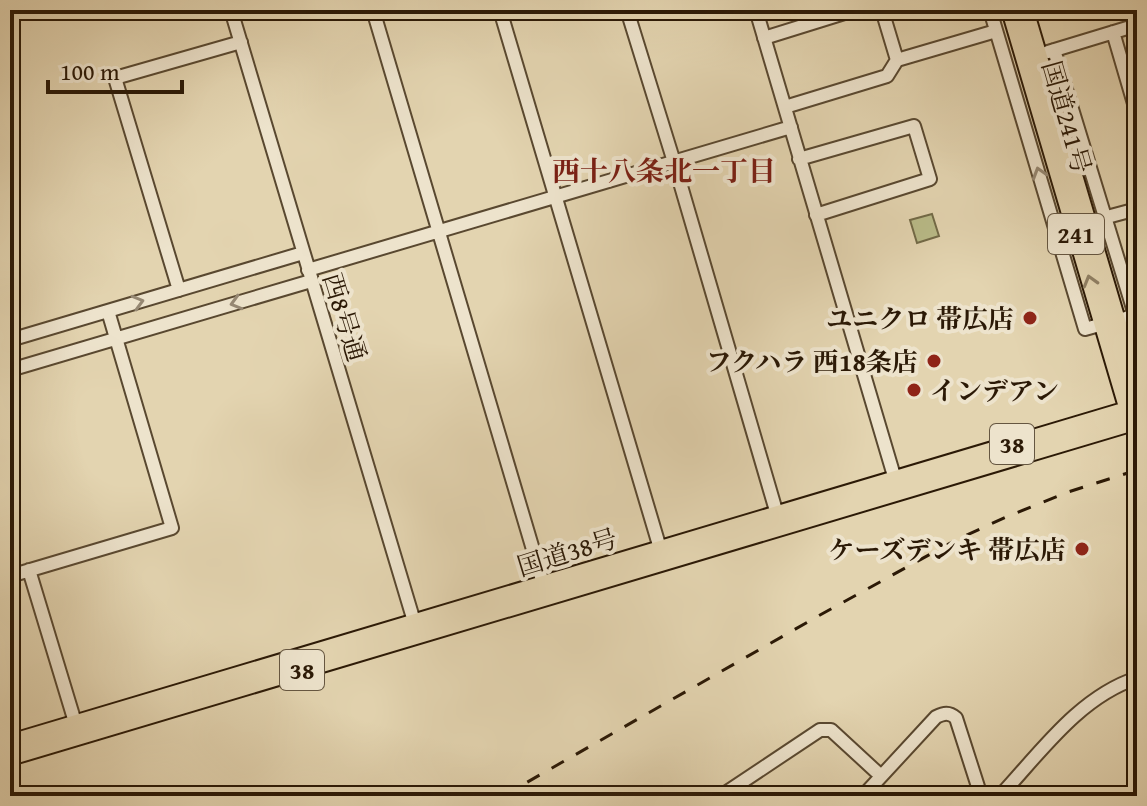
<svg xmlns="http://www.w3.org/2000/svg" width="1147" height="806" viewBox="0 0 1147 806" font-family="'Gentium Book Plus','Noto Serif JP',serif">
<rect width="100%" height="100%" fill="#e3d4b0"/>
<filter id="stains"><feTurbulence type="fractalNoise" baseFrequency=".0025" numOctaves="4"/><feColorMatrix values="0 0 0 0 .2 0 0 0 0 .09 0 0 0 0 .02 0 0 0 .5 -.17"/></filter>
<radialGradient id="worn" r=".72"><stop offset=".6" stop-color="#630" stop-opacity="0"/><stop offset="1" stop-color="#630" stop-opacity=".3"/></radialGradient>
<path fill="#b9bb88" stroke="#726a47" stroke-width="2" d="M932 214 939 236 917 243 910 220Z"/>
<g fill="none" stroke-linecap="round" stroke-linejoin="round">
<g stroke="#594830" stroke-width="16">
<path id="minor" d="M231 10 416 628
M373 10 545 590
M500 10 662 555
M627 10 674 162 779 521
M756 10 897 486
M882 10 897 60
M990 10 1085 329 1103 324
M1113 32 1137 114
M764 38 854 10
M1054 50 1135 315 1117 321
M1048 52 1137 25
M785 107 887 76 897 60 996 31
M799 159 914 126 930 179 816 215
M1107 217 1137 209
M308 270 791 127
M179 290 115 78 241 42
M10 340 303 253
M10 370 311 281
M29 570 78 732
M10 576 172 528 108 311
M721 796 820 730H831L881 776
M863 796 936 717C944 713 949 712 956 718L981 796
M1000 796C1040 753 1079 697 1137 678"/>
</g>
<g stroke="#2b1906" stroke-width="18">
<path id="major" d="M1132 422 1137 438"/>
</g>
<g stroke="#2b1906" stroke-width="20">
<path id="highway" d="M1010 10 1130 417
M1025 10 1137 388
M10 743 1137 407
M10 757 1137 421"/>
</g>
<use href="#minor" stroke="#ede3cc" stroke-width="12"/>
<use href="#major" stroke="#e3d4b0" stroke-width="14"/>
<use href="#highway" stroke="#e3d4b0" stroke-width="16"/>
<path stroke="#2b1906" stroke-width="3" stroke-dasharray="14 14" stroke-linecap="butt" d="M503 796 820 615 956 540 1006 517 1068 492 1137 470"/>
</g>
<defs><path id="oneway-chevron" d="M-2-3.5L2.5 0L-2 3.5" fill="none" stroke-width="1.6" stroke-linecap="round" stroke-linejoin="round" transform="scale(2)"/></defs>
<g stroke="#968873">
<use href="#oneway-chevron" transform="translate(1039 173) rotate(-107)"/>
<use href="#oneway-chevron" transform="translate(138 302) rotate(-16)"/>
<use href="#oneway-chevron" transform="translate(236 303) rotate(164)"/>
</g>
<use stroke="#908064" href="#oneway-chevron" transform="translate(1090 281) rotate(-106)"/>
<g fill="#8f2418" stroke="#ede3cc" stroke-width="3">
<circle cx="1030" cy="318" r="8"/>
<circle cx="934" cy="361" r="8"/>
<circle cx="914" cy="390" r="8"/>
<circle cx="1082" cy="549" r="8"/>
</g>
<g text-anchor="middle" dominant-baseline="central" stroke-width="8" stroke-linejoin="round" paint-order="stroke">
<g fill="#ede3cc" stroke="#655641" stroke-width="2">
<rect x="1048" y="214" width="56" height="40" rx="6"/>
<rect x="990" y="424" width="44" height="40" rx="6"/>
<rect x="280" y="650" width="44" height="40" rx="6"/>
</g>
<g font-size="24" font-weight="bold" fill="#2b1906">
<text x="1076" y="234">241</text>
<text x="1012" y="444">38</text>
<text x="302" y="670">38</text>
</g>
<g font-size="26" fill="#2b1906" stroke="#ede3cc">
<text transform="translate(1067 117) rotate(74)">国道241号</text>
<text transform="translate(345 317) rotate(73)">西8号通</text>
<text transform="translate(567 552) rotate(-17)">国道38号</text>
</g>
<g font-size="26" font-weight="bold" fill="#2b1906" stroke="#ede3cc" text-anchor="end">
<text x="1014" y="318">ユニクロ 帯広店</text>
<text x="918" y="361">フクハラ 西18条店</text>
<text x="930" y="390" text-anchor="start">インデアン</text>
<text x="1066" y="549">ケーズデンキ 帯広店</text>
</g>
<g font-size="28" font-weight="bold" fill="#7a1f14" stroke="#ede3cc">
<text x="664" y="170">西十八条北一丁目</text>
</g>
</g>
<rect width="1147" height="806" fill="none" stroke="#e3d4b0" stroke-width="40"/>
<rect x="12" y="12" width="1123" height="782" fill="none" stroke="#2b1906" stroke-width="4"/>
<rect x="20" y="20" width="1107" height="766" fill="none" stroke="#2b1906" stroke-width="2"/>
<path d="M48 80v12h134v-12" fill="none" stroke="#2b1906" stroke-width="4"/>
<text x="60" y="80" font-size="24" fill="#2b1906" stroke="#ede3cc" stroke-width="6" paint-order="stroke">100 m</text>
<rect width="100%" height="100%" filter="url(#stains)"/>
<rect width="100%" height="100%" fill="url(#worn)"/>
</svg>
